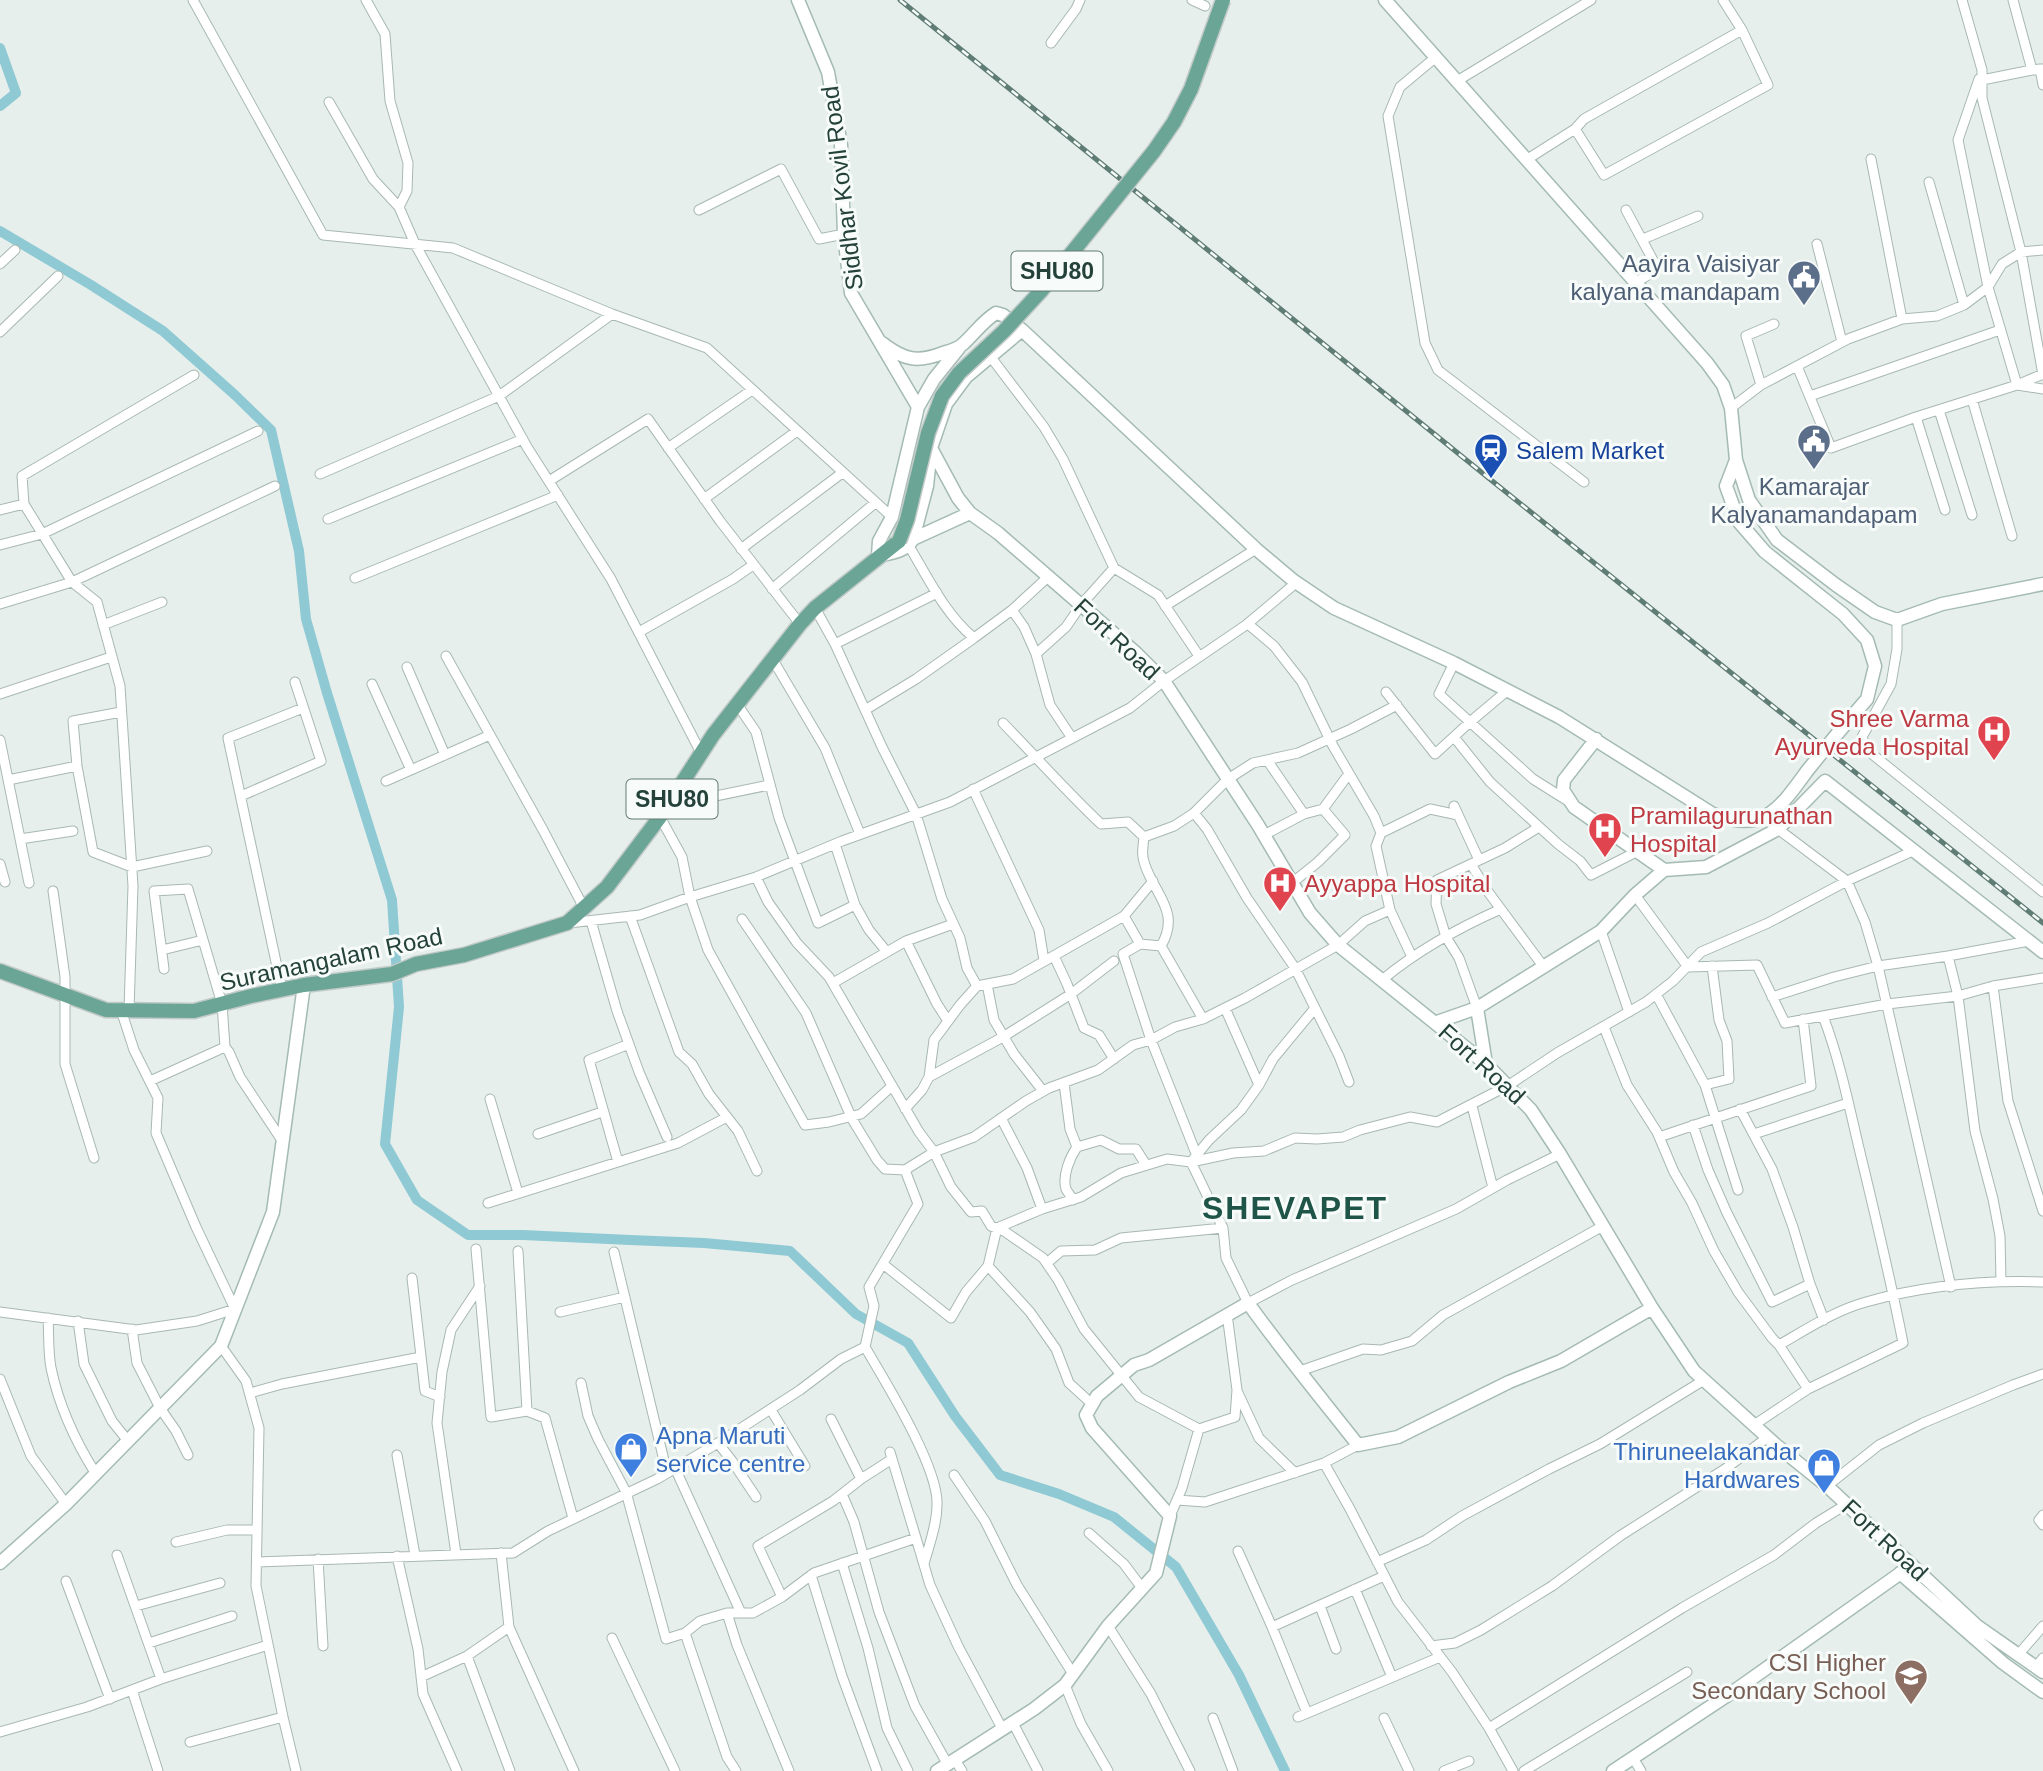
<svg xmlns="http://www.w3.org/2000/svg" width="2043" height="1771" viewBox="0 0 2043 1771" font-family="Helvetica,sans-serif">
<rect width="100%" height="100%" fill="#e6efeb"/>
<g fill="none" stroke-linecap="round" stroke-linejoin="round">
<path stroke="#8ec9d4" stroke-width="10" d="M0 48 16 93 0 106
M0 231 91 285 163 331 235 395 271 430 299 551 306 619 327 693 392 900 399 1007 385 1144 417 1200 468 1235H523L630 1240 704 1243 790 1251 856 1314 908 1343 955 1416 1000 1475 1059 1494 1114 1517 1176 1567 1239 1675 1285 1771"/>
<g stroke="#a8b8b2" stroke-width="11">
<path id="street" d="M193 0 323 235 453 248 612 314 707 348 892 517
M366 0 385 34 390 101 408 163 407 191 399 207
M1192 0 1205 6
M1962 0 1982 70V98L2021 252 2043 375
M2013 0 2032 70 2040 69
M1051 43 1076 9 1080 0
M1436 57 1400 87 1388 116 1425 343 1438 370 1584 482
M2043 69H2040L2043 85
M1979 79 1958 140 1988 287 2017 385 2043 374
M1982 80 2032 70
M1457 81 1591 0
M329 102 373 179 399 207 415 244 527 447 611 579 701 753
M1575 129 1584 119 1742 30
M1871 159 1902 319
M1526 160 1575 129 1604 175 1768 85 1742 30 1723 0
M1929 182 1964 305
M699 210 781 169 819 239 844 234
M1626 210 1655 264 1650 274 1636 282
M1643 239 1698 216
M1817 244 1842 342
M0 264 15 250
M0 332 58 276
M990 356 1044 427 1063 459 1114 568 1158 595 1199 656
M1797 366 1831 448 1916 417 2017 385 2043 389
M1761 385 1746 336 1774 324
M1810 396 2000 330
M1972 399 2012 536
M1731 408 1761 385 1848 339 1902 319 1937 316 1964 305 1988 287 2002 264 2021 252 2043 250
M1939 410 1972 515
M1916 417 1945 510
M668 448 752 390
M320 474 499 396 612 314
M549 481 648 419 720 521 800 624
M704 499 797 431
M24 504 22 476 194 375
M0 510 24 504 72 582 275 486
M328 519 523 439
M0 545 42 534 258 431
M909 546C928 578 945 614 974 638L1012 610 1048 577
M741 549 842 473
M355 578 558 495
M772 589 875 503
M0 604 72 582 97 602 120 686 133 886 129 1010
M1165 606 1256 549
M815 608 835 644 882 747 916 814 942 899 960 938 967 968 977 986 1013 979 1124 916 1140 944 1161 946 1203 1019
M1012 610 1024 627 1036 654 1050 705 1072 738
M1897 620V649L1891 684 1862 737 1867 750 2043 892
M1248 624 1274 646 1302 682 1333 746 1374 816 1381 833 1376 846 1390 910 1412 957
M103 625 162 602
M639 632 733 579 753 565
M835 644 937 593
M1036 654 1066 627 1081 605 1114 568
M446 656 543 830 584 908
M773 660 825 748 860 834
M1454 663 1439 694 1533 779 1568 801
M407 667 445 755
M372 684 411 770
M1386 692 1435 754 1470 722 1508 690
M0 694 111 657
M737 704 756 732 779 818 818 923 855 905
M865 710 916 679 974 638
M121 712 73 721 77 766 93 852 132 867 207 851
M1003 723C1036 757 1067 792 1101 824L1128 822 1144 837 1174 826 1194 813 1207 829 1247 898 1295 968 1339 1056 1349 1082
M1454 737 1490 782 1558 844 1580 861 1591 875 1636 852
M0 740 29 883
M1267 760 1304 814
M8 780 77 766
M386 781 490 735
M973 789 1039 930 1044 961
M241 796 321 761 295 682
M667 806 769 785
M1454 806 1479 860
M1194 813 1228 779 1253 763 1298 753 1351 729 1397 705
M660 817 682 857 690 897 708 950 805 1125 829 1122 861 1114 892 1086
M1778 829 1847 881 1865 922 1878 966 1951 1287
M1381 833 1430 809 1458 815
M1264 835 1304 814 1323 809 1348 775
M1144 837C1143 847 1141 855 1145 865 1155 895 1181 912 1161 946
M20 839 73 831
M835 844 855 905 869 930 887 952
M0 864 5 882
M1471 864 1486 889 1543 966
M756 877 768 902 797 943 829 977 919 1132 934 1152 951 1187 971 1212 982 1211 991 1226 1004 1231 1043 1258 1058 1280 1084 1329 1139 1397 1199 1429 1235 1417 1237 1390 1227 1314
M1292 883 1318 862 1345 835 1323 809
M53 891 65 977V1064L94 1158
M1635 895 1688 967 1757 965 1785 1023 1887 1004 1958 996 1993 986 2043 978
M630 916 679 1052 692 1064 709 1094 738 1131 757 1171
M1124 916 1153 881
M742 919 806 1013 852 1119 877 1160 885 1169 905 1170
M591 921 617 1011 639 1072 667 1137
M569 923 640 915 690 897 756 877 842 841 950 802 1130 708 1164 681 1246 625 1297 582
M1601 931 1629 1012
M906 941 953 924
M1140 944 1123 954 1151 1040 1197 1156
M162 950 203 940
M1054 956 1067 984 1084 1028 1099 1035 1114 1059
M1948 956 1958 996 1975 1131 1993 1199 2000 1236 2001 1281
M164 969 154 891 188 889 222 1004 225 1047 229 1052 240 1077 283 1142
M1382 980C1418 950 1458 928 1501 909
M833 983 906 941 937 1004 948 1021
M987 984 994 1020 1014 1054 1043 1091
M1993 986 2008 1101 2043 1211
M282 990 228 738 303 708
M1656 994 1705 1085 1738 1190
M1772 997 1834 977 1878 966 1948 956 2029 941
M1225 1008 1259 1085
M1477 1008 1459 958 1446 937 1436 904 1437 880 1505 848 1539 827
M1604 1027 1627 1085 1657 1132 1674 1172 1692 1203 1714 1251 1738 1292 1772 1338 1779 1345 1808 1389 1754 1425
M929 1077 1003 1037 1071 994 1114 961
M150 1081 225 1047
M1064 1083 1070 1129 1077 1147C1070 1157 1062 1176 1066 1189 1068 1193 1071 1196 1073 1200
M1705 1085 1729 1079 1727 1041 1719 1020 1712 966
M490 1099 518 1193
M1472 1106 1493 1188
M905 1109 922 1090 929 1077 934 1040 960 1005 977 986
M1740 1109 1772 1169 1793 1227 1810 1284 1824 1320
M1001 1118 1027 1168 1042 1209
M1693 1125 1708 1170 1727 1213 1772 1302 1810 1284
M538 1134 602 1112
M1754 1134 1848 1103
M1659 1137 1811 1086 1803 1019
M1077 1147 1101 1140 1119 1149H1136L1146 1165
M618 1162 589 1060 629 1044
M488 1203 678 1143 727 1117
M1223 1228 1226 1258 1248 1303 1292 1280 1456 1209 1507 1180 1560 1154
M476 1249 491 1417 527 1411
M518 1251 527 1411 545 1418 573 1518
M614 1252 667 1473
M1047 1263 1061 1251 1095 1250 1121 1238 1223 1228 1191 1162 1233 1153 1264 1151 1295 1138 1317 1139 1343 1137 1360 1130 1410 1117 1437 1122 1509 1085 1557 1053 1646 1002 1673 981 1701 952 1768 923 1847 881 1915 850
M883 1264 951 1318 966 1292 988 1266 997 1228 1042 1209 1081 1197 1121 1173 1167 1159 1191 1162 1209 1140 1241 1110 1259 1085 1273 1059 1315 1008
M988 1266 1030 1312 1056 1349 1069 1383 1092 1404
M412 1278 425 1391 440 1397
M0 1312 136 1330 197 1321 235 1309 196 1227 156 1133 158 1098 134 1050 121 1010
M560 1312 625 1297
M48 1318C49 1334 48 1352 51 1368 59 1406 75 1441 96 1474
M78 1321 84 1364 112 1421 128 1441
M132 1329 137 1363 160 1408 176 1431 188 1455
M1779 1345C1807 1329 1836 1310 1866 1302 1923 1286 1984 1280 2043 1282
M221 1346 246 1381 259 1428 256 1586 283 1717 296 1771
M865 1347C885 1381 939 1468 937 1505 937 1525 929 1545 924 1564
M1300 1371 1363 1349 1381 1350 1412 1341 1443 1315 1603 1226
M0 1379 31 1456 66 1504
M581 1383 588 1416 598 1439 626 1492 666 1639 685 1633 727 1757 736 1771
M1808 1389 1903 1343C1890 1276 1874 1210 1858 1144 1848 1101 1839 1058 1823 1016
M250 1393 282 1384 421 1357
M1238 1393 1259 1438 1295 1473
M771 1410 805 1466
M831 1419 861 1479
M718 1443 732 1461 756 1497
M1358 1445 1324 1463 1350 1509 1398 1602 1452 1672 1489 1728 1513 1771
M890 1452 916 1538
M397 1455 415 1555
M675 1468 741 1613
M954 1475 985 1521 1017 1585 1073 1674
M1827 1486 1879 1445 1923 1423 2013 1385 2043 1374
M842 1494 854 1522 879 1612 915 1706 948 1765
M1177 1500 1205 1502 1324 1463
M2043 1515 2039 1520 2043 1525
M1170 1516 1182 1488 1199 1429
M1089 1533 1124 1564 1142 1588
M176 1542 227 1530H257
M1238 1551 1272 1627 1307 1713
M501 1553 509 1627 574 1771
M456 1554 437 1423 442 1372 451 1330 480 1286
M117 1555 161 1679 268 1645
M397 1556 418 1649 423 1694 457 1771
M318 1559 323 1646
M257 1562 513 1553 548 1531 657 1479 718 1443 800 1390 841 1359 865 1347 874 1306 869 1287 918 1204 905 1170 934 1152 974 1137 1026 1101 1049 1088 1098 1070 1133 1045 1151 1040 1175 1027 1203 1019 1245 998 1338 945 1365 921 1390 910
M1377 1562 1426 1540 1462 1516 1549 1469 1600 1444 1704 1380
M842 1563 868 1648 887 1728 908 1771
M811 1575 842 1676 877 1771
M66 1581 110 1699
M1355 1589 1392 1677
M782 1597 758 1546 833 1501 861 1479 892 1459
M136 1606 220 1583
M1320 1606 1336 1649
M727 1613H753L782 1597 814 1573 916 1538 930 1585 958 1646 1003 1730
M1108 1626 1151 1694 1190 1771
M1272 1627 1384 1576
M685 1633 700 1621 727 1613 737 1645 789 1771
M612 1638 675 1771
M149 1643 232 1616
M1431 1646 1455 1643 1481 1630 1552 1586 1620 1536 1725 1469 1768 1437
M2018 1655 2043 1626
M467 1656 510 1771
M2036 1667 2043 1658
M421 1677 467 1656 509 1627
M1065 1685 1081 1724 1108 1771
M132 1690 158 1771
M1298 1717 1440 1657
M1213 1718 1233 1771
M1384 1718 1409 1771
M1013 1723 1038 1771
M1489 1728 1682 1608 1774 1555 1816 1523 1847 1504
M0 1732 87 1707 161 1679
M190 1742 283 1717
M1633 1758 1641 1771
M955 1760 962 1771
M1444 1771 1469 1761
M1524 1771 1687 1672"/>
</g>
<g stroke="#a4bbb3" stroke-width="15">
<path id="secondary" d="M798 0 828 72 841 145 844 234 851 293 918 407
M1385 0 1707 363 1723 385 1731 408 1736 460 1749 500 1777 540 1836 585 1875 612 1897 620 1942 604 2043 584
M882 343C904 360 917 363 943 353 950 351 958 349 963 344 974 334 983 321 996 313L1003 315 1022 330 1256 549 1294 581 1334 608 1454 663 1559 717 1713 814C1764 834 1780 808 1807 771
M959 348 934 379 918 407 892 517 879 541 878 556C892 553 905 552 913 539L927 486 931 448 946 404 966 377 1022 330
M931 448 958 498 970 513 998 533 1081 605 1136 653 1164 681 1258 825 1310 913 1338 945 1486 1064 1531 1110 1560 1154 1652 1308 1694 1371 1776 1445 1827 1486 1977 1626 2043 1672
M1736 460 1726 486 1739 522 1765 552 1843 614 1867 640 1875 666 1867 699 1837 734
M913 539 970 513
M1596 739 1564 780 1563 790 1574 807 1664 870 1706 867 1778 829 1825 781 2043 952
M1477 1008 1486 1064
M1437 1022 1477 1008 1601 931 1635 895 1664 870
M0 1563 66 1504 221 1346 273 1212 304 985
M1900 1573 2003 1663 2043 1692
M937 1771 1034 1709 1065 1685 1108 1626 1156 1573 1170 1516 1092 1428 1086 1415 1097 1396 1134 1365 1149 1360 1248 1303C1283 1352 1321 1398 1358 1445L1398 1437 1509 1382 1561 1361 1652 1308
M1613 1771 1737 1689 1912 1565"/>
</g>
<g stroke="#c2cac8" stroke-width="17">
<path id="primary" d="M0 971 106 1010 194 1011 251 996 304 985 392 974 416 964 464 955 567 923 607 887 660 817 713 735 800 624 815 608 899 541"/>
</g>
<use href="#street" stroke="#fff" stroke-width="9"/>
<use href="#secondary" stroke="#fff" stroke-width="12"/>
<use href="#primary" stroke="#6aa596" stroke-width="14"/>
<g stroke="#5f7d75" stroke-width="5">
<path id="rail" d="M900 0 1491 480 2043 923"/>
</g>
<use href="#rail" stroke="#f7fbf9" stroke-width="2.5" stroke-dasharray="8" stroke-linecap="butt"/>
<g stroke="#a4bbb3" stroke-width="15" stroke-linecap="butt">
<path id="secondary-bridge" d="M1807 771 1837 734"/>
</g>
<g stroke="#c2cac8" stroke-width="17" stroke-linecap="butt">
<path id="primary-bridge" d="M899 541 907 520 928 433 942 396 959 373 1004 331 1041 291 1154 151 1174 122 1191 89 1223 0"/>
</g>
<use href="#secondary-bridge" stroke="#fff" stroke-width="12"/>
<use href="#primary-bridge" stroke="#6aa596" stroke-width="14"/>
</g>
<defs>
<g id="civic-pin" transform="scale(1.75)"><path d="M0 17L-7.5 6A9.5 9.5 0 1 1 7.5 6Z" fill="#5c6f8a" stroke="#f7fbf9"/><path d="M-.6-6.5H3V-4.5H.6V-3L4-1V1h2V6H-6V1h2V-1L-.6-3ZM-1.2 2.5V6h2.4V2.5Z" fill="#fff"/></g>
<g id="station-pin" transform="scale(1.75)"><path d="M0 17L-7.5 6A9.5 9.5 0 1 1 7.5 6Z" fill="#1a4fb4" stroke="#f7fbf9"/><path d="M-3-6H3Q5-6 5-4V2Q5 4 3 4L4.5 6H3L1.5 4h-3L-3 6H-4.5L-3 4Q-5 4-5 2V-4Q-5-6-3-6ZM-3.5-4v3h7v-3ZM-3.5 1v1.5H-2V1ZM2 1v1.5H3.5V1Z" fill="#fff"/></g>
<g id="hospital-pin" transform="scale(1.75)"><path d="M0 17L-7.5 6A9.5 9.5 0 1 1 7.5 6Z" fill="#e0444e" stroke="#f7fbf9"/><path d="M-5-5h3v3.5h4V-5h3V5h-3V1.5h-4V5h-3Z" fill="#fff"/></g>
<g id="shop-pin" transform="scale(1.75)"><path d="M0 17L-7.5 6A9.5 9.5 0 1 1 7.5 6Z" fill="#3f7fe0" stroke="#f7fbf9"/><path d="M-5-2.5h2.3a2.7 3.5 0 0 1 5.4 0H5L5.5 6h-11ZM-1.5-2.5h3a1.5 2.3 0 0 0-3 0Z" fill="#fff"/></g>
<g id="school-pin" transform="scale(1.75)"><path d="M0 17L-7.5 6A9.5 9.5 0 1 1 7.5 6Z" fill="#8d6e63" stroke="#f7fbf9"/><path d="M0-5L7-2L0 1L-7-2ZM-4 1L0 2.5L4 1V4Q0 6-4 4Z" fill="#fff"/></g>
</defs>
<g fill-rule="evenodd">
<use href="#civic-pin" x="1804" y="277"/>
<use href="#civic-pin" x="1814" y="441"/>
<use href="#station-pin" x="1491" y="450"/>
<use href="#hospital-pin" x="1994" y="732"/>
<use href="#hospital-pin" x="1605" y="829"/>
<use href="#hospital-pin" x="1280" y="883"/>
<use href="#shop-pin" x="631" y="1449"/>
<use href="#shop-pin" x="1824" y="1465"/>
<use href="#school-pin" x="1911" y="1676"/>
</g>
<g text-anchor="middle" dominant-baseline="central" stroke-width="6" stroke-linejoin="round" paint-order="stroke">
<g fill="#f7fbf9" stroke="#637a73" stroke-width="2">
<rect x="1011.5" y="251.5" width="91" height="39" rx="5"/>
<rect x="626.5" y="779.5" width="91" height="39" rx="5"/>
</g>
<g font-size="23" font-weight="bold" fill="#24423a">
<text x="1057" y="271">SHU80</text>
<text x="672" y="799">SHU80</text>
</g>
<g font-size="24" fill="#24423a" stroke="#f7fbf9">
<text transform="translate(842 188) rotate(-97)">Siddhar Kovil Road</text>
<text transform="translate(1117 639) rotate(43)">Fort Road</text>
<text transform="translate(331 959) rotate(-12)">Suramangalam Road</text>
<text transform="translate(1482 1064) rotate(42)">Fort Road</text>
<text transform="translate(1885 1540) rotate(43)">Fort Road</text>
</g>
<g font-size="24" fill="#4e5e75" stroke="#f7fbf9" text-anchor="end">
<text x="1780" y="263">Aayira Vaisiyar<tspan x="1780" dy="28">kalyana mandapam</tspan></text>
<text x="1814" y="486" text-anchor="middle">Kamarajar<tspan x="1814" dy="28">Kalyanamandapam</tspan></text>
</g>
<g font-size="24" fill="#164399" stroke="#f7fbf9" text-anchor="start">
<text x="1516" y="450">Salem Market</text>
</g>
<g font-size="24" fill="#be3a42" stroke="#f7fbf9" text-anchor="start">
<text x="1969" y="718" text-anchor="end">Shree Varma<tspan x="1969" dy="28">Ayurveda Hospital</tspan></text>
<text x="1630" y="815">Pramilagurunathan<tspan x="1630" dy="28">Hospital</tspan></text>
<text x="1304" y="883">Ayyappa Hospital</text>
</g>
<g font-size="24" fill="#366cbe" stroke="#f7fbf9" text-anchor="start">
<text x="656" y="1435">Apna Maruti<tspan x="656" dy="28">service centre</tspan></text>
<text x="1800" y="1451" text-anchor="end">Thiruneelakandar<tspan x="1800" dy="28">Hardwares</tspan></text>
</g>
<g font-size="24" fill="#785e54" stroke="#f7fbf9" text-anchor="end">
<text x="1886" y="1662">CSI Higher<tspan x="1886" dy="28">Secondary School</tspan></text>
</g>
<g font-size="32" font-weight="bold" letter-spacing="2" fill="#1f5548" stroke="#f7fbf9">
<text x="1295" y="1208">SHEVAPET</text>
</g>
</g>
</svg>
